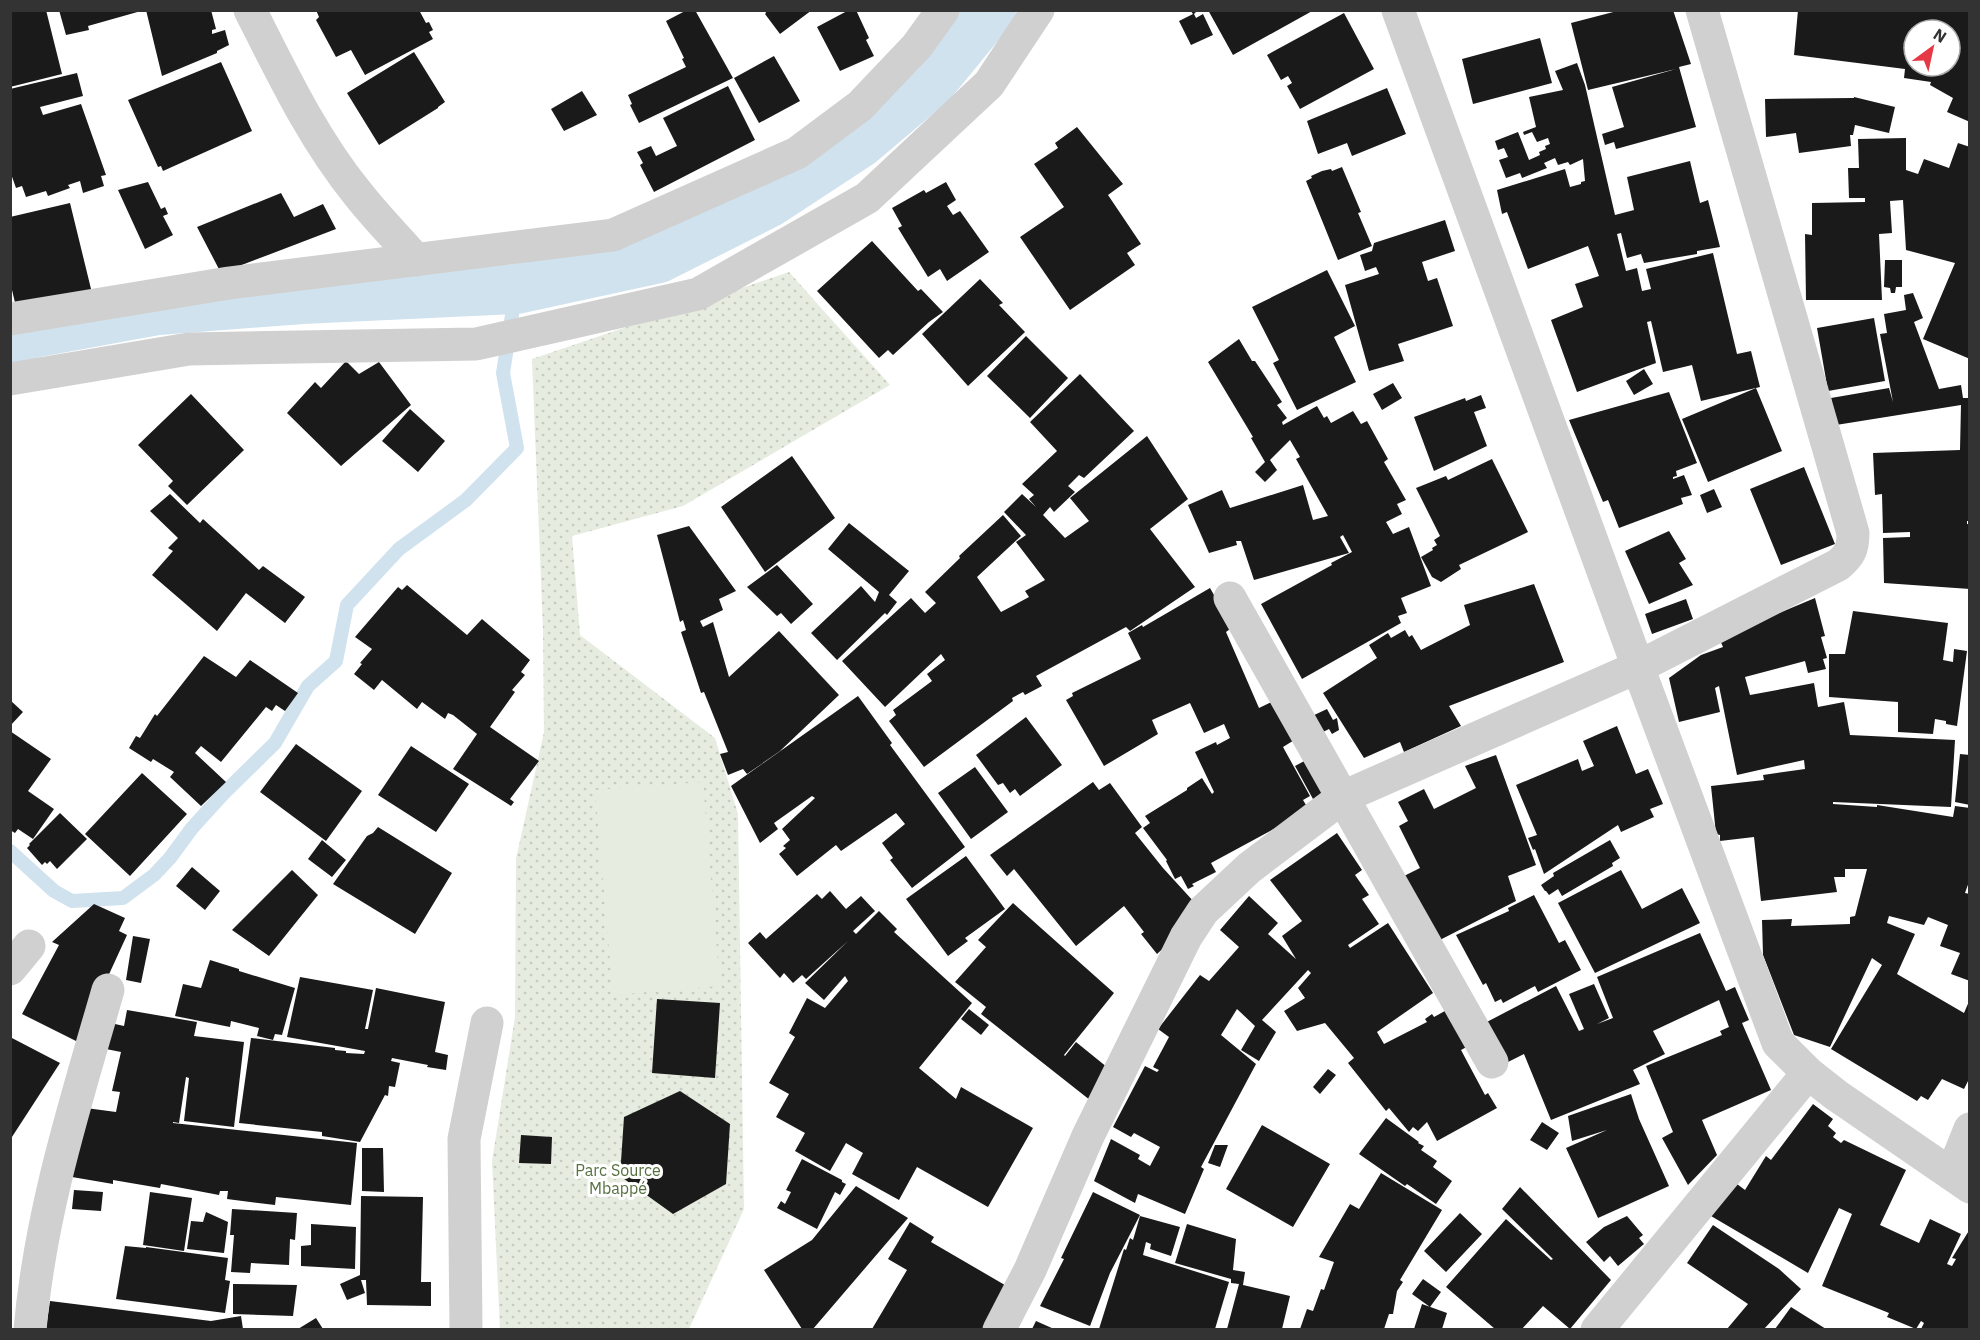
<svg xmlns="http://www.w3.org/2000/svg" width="1980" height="1340" viewBox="0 0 1980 1340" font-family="'IBM Plex Sans',sans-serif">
<defs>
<pattern id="grass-dots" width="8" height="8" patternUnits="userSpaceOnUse" patternTransform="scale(1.5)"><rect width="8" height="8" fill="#e6ecdf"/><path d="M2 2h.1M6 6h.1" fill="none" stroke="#c6cbc0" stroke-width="1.8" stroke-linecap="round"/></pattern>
</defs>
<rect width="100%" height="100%" fill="#fff"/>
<path fill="url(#grass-dots)" d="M789 272 890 385 683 506 572 536 580 635 715 738 738 814 744 1209 689 1329 500 1330 492 1161 515 1017 516 859 544 732 543 630 532 359Z"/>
<path fill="#e6ecdf" d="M703 782 720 986 613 995 595 790Z"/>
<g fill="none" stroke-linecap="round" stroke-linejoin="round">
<path stroke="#cfe2ee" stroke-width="14" d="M10 851 54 891 72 901 123 898 154 875 170 858 192 828 224 793 275 743 308 686 336 661 347 605 399 549 466 500 517 448 503 373 516 289"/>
<path stroke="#cfe2ee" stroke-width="50" d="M10 339 33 333 158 310 302 299 516 289 659 258 768 203 861 142 931 83 991 10"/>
</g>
<path fill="#1a1a1a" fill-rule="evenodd" d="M10 10H46L62 74 10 87Z
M59 10H141V11L88 26 89 30 66 35Z
M146 10H211L216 29 212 30V34L225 30 229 45 217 51V53L162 76Z
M316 10H419L426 23 429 22 433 30 429 32 433 39 365 75 351 50 336 57 316 20 319 17Z
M687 10H695L733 78 639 123 630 105 632 104 628 95 686 67 682 59 684 58 666 21Z
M765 10H812L780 34 765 14 766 13Z
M849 10H856L869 38 866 40 874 56 840 71 817 27Z
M1190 10H1198L1194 14 1196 18 1203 14 1213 35 1191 45 1179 21 1193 14Z
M1208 10H1314L1233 55Z
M1621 10H1673L1691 64 1679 67 1696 127 1616 149 1614 142 1605 145 1602 134 1624 127 1612 87 1676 69 1588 90 1571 23Z
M1798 10H1970V122L1947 112 1953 98 1930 85 1931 82 1904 78 1905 69 1794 55ZM1914 30H1950V66H1914Z
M1344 13 1374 69 1300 109 1287 86 1292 83 1288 76 1281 80 1267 55Z
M1540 38 1552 83 1473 104 1462 59Z
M414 52 445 102 438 107V108L379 145 347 93Z
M774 56 800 101 759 123 734 78Z
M221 62 252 131 163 171 161 166 158 167 128 100Z
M1577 63 1585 85 1615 215 1634 210 1627 177 1690 161 1700 203 1708 200 1720 247 1697 251V254L1644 263 1641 254 1627 258 1621 233 1617 234 1626 271 1637 268 1642 291 1651 289 1646 269 1713 253 1737 354 1751 351 1760 387 1701 401 1692 365 1663 372 1651 321 1647 322 1656 363 1577 392 1551 320 1583 307 1575 284 1599 276 1588 246 1528 269 1507 212 1502 214 1497 190 1565 169 1570 187 1581 184V182L1585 181 1583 159 1570 165 1568 162 1558 165 1555 158 1544 163 1547 168 1522 178 1520 173 1506 178 1499 160 1508 157 1504 148 1498 150 1495 141 1518 132 1529 160 1540 155 1539 152 1546 149 1545 146 1550 144 1548 138 1537 142 1532 132 1524 135 1523 132 1536 127 1529 97 1563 90 1555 71Z
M77 73 83 96 40 107 43 115 81 104 106 175 101 176 104 186 83 193 80 181 68 185 70 188 48 196 46 191 26 197 22 186 16 188 10 171V89Z
M728 86 755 140 654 192 640 165 643 163 637 152 651 146 656 156 677 146 663 118Z
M1387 88 1406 134 1352 156 1347 143 1318 154 1307 121Z
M582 91 597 115 564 131 551 109Z
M1854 97 1895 107 1889 133 1855 125 1853 135H1850L1851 146 1799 153 1796 133 1766 137 1765 99 1854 98Z
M1077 127 1123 184 1108 195 1141 244 1127 253 1135 265 1070 310 1020 237 1064 207 1034 164 1058 148 1055 143Z
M1906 138V170L1918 174 1924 159 1949 168 1958 143 1970 147V359L1923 339 1955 263 1906 250 1903 200 1890 201 1892 233 1879 234 1882 300H1806L1805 234 1812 235V203L1865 202V198H1849L1848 168H1859L1858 139Z
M1342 167 1361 212 1358 213 1372 246 1338 260 1306 181 1312 178 1311 176 1322 171 1331 169 1332 171Z
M148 182 161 209 165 207 168 214 163 216 173 235 145 249 118 190Z
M946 182 956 200 947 206 953 215 960 211 989 252 947 281 940 269 928 277 898 228 902 226 892 208 924 190 926 193Z
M281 193 294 217 323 204 336 229 221 273 197 227Z
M70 203 92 293 18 315 12 290H10V217Z
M1445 220 1455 251 1422 262 1428 281 1437 278 1453 326 1398 344 1404 361 1369 371 1345 285 1379 274 1376 267 1365 271 1360 255 1372 251 1374 243Z
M872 241 918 291 921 289 943 312 929 322 893 355 888 350 879 358 817 291Z
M1885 260H1902V287H1896L1895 293H1891L1890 288 1884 287Z
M1327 270 1355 326 1334 337 1356 382 1297 410 1273 363 1279 360 1252 307Z
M980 279 1003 303 999 305 1025 332 968 386 922 334Z
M1913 293 1923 318 1914 322 1939 389 1961 385 1963 398H1970V521H1967V524H1970V589L1884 583 1883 538 1910 537V532L1883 533 1882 494 1875 495 1873 453 1960 450 1961 405 1836 425 1831 398 1889 388 1893 402 1880 334 1887 333 1884 314 1906 310 1904 295Z
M1874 318 1885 381 1828 391 1817 328Z
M1026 336 1068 378 1030 418 987 376Z
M1239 339 1252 361H1255L1282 402 1277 405 1287 418 1282 422 1283 425 1317 406 1324 418 1327 416 1331 423 1353 411 1361 424 1367 421 1388 459 1384 462 1406 500 1397 504 1402 514 1386 522 1393 534 1409 527 1431 586 1401 598 1407 613 1398 616 1401 623 1302 679 1261 604 1332 565 1331 563 1352 552 1343 535 1340 537 1349 553 1254 580 1241 541H1236L1237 545 1209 553 1188 505 1222 490 1230 508 1303 485 1313 520 1328 516 1296 459 1300 457 1290 440 1270 460 1277 470 1265 482 1255 472 1265 462 1251 438 1253 437 1208 362Z
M346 361 359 374 379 362 411 405 341 466 287 413 315 382 321 388Z
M1644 369 1653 384 1634 395 1626 381Z
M1080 374 1134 431 1084 478 1079 475 1068 486 1075 492 1054 512 1050 507 1043 515 1065 538 1089 521 1070 498 1147 436 1188 499 1150 529 1195 587 1130 631 1126 627 1036 676 1042 686 1025 695 1023 692 1012 698 1013 701 924 767 889 721 896 715 893 710 932 681 927 674 945 660 941 654 885 707 842 661 911 598 925 613 936 603 925 592 960 558 959 556 1003 515 1021 536 977 577 1001 612 1029 597 1025 591 1045 580 1016 542 1026 535 1004 512 1022 494 1036 507 1029 499 1034 495 1022 484 1057 451 1030 422Z
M1393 383 1402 398 1382 410 1373 394Z
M1756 388 1782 451 1708 482 1682 419Z
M1669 392 1697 463 1676 471 1677 476 1673 477V479L1684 475 1692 495 1681 498 1683 504 1619 528 1608 500 1603 502 1569 420Z
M191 394 244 450 187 505 168 486 173 481 138 445Z
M1481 395 1486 408 1474 412 1487 446 1434 471 1414 417 1465 398 1466 401Z
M410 409 445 441 418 472 382 441Z
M792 456 835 518 765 572 721 507Z
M1492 459 1528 532 1459 565 1461 569 1441 582 1432 577 1421 557 1433 550 1432 548 1437 545 1434 540 1440 536 1416 488 1446 476 1448 480Z
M1804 467 1835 544 1781 565 1750 489Z
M1714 489 1722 507 1707 513 1700 495Z
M170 494 200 523 203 519 259 570 263 566 305 597 285 623 246 593 217 631 152 575 173 551 168 548 178 538 150 511Z
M849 523 909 571 889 595 897 602 887 615 885 613 837 660 811 633 861 586 875 602 879 592 828 549Z
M689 526 736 591 719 599 723 610 700 621 703 627 713 622 729 677 779 631 839 695 780 751 747 774 743 769 728 775 720 754 728 752 704 692 701 693 681 632 686 630 683 620 680 622 657 535Z
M1669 531 1686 559 1679 563 1693 585 1649 604 1625 551Z
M777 565 813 604 791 624 781 613 777 616 747 587Z
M1534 584 1564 662 1449 706 1461 726 1404 752 1400 742 1364 758 1323 693 1377 658 1369 645 1388 633 1391 638 1405 630 1409 637 1412 635 1421 650 1470 625 1464 605Z
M407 585 467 635 482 619 530 660 521 672 525 675 512 690 515 692 490 727 539 761 510 799 514 802 511 806 453 769 477 734 453 715 448 713 445 719 422 702 417 709 382 680 374 690 354 674 362 664 360 663 372 649 355 637 398 587 402 590Z
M1210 588 1230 623V629L1226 632 1259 708 1280 698 1304 734 1283 747 1310 796 1303 800 1309 810 1211 863 1216 872 1192 884 1194 886 1188 889 1181 876 1175 879 1166 861 1167 860 1143 828 1150 823 1145 816 1187 790V788L1202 778 1212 794 1214 792 1195 752 1216 742 1217 745 1230 738 1224 724 1204 733 1190 703 1152 720 1158 734 1104 766 1066 700 1073 696 1072 693 1141 659 1128 633 1142 625 1143 627Z
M1815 598 1825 636 1821 637 1827 658 1823 659 1826 669 1808 673 1805 661 1745 677 1750 695 1814 683 1818 707 1844 702 1850 735 1955 740 1951 807 1833 802V804L1877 807V805L1953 817 1955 806 1970 808V879L1965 893 1970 894V981L1951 974 1960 953 1940 946 1948 925 1928 917 1924 925 1889 916 1887 923 1915 934 1897 974 1964 1013 1970 999V1077L1964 1089 1942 1079 1928 1100 1921 1096 1917 1101 1831 1049 1882 965 1872 958 1830 1047 1794 1035 1763 955 1762 920 1792 919 1791 926 1850 924V917L1855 916 1867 869H1845V877H1834L1837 892 1761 901 1754 837 1720 841V835L1716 834 1711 786 1764 780 1763 775 1805 769 1804 760 1737 775 1719 686 1715 688 1720 712 1679 722 1669 678 1701 655 1723 647 1719 638Z
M1686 599 1693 619 1652 634 1645 614Z
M1853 611 1948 623 1943 660 1953 662 1954 649 1967 651 1957 726 1946 724V721L1935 719 1933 734 1898 732V702L1829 697V654H1845Z
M204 656 236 677 250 660 298 693 285 711 276 705 272 711 266 707 221 762 201 746 195 753 226 782 201 806 170 777 174 772 153 759 151 762 129 748 136 736 140 738 155 714 157 716Z
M858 696 892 743 890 745 965 847 912 888 890 860 893 858 882 843 905 824 896 813 841 851 836 845 797 876 779 854 786 848 783 846 790 840 782 829 815 798 812 796 774 823 778 829 760 843 731 786Z
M10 700 23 712 10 726Z
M1327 709 1333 720 1337 718 1339 730 1332 734 1329 729 1319 734 1310 717Z
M1026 717 1062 765 1020 796 1015 789 1010 793 1003 783 998 785 976 755Z
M1617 726 1636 774 1648 769 1663 804 1650 809 1654 817 1621 832 1618 825 1544 874 1535 849 1533 850 1528 838 1537 835 1516 785 1578 759 1582 771 1594 766 1583 741Z
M10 731 51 759 28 791 54 809 33 839 18 829 15 833 10 830Z
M296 744 362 791 326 841 260 792Z
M411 746 469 784 436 832 378 795Z
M1960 754 1970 755V805L1955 802Z
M1496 755 1536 865 1508 876 1516 901 1434 943 1398 879 1420 868 1399 826 1408 821 1398 802 1424 789 1434 809 1476 788 1465 766Z
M1310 758 1328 790 1313 799 1295 766Z
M975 767 1008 812 971 839 938 793Z
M142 773 187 814 130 876 85 834Z
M1093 782 1099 790 1110 783 1142 827 1135 833 1163 868 1195 903 1169 943 1157 954 1141 934 1144 932 1124 906 1076 946 1014 869 1007 876 990 855Z
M60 813 87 839 57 869 50 861 47 864 45 862 42 865 27 848 30 845 29 844Z
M378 827 452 873 415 934 333 884 367 836 373 833Z
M1337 833 1362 870 1355 875 1369 895 1362 899 1379 924 1348 945 1350 948 1388 923 1433 993 1377 1032 1384 1044 1427 1022 1425 1019 1432 1014 1434 1017 1454 1006 1474 1043 1461 1050 1485 1095 1488 1093 1497 1108 1437 1141 1427 1122 1418 1131 1413 1127 1409 1132 1389 1108 1386 1111 1348 1063 1354 1058 1325 1023 1297 1031 1284 1011 1305 998 1298 988 1311 973 1308 970 1262 1020 1276 1032 1259 1061 1241 1050 1255 1026 1237 1009 1221 1035 1256 1064 1201 1167 1204 1169 1185 1214 1138 1194 1135 1203 1094 1181 1111 1139 1140 1155 1138 1159 1150 1166 1160 1147 1134 1133 1131 1137 1113 1127 1145 1066 1157 1072 1159 1070 1153 1067 1169 1037 1158 1029 1200 975 1209 981 1239 947 1220 930 1249 896 1278 923 1268 934 1296 959 1282 936 1302 921 1270 880Z
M322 840 346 860 332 877 308 859Z
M1610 840 1620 858 1612 863 1613 866 1562 896 1558 889 1549 895 1546 891H1545L1541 885 1554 876 1553 873Z
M966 856 1005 909 965 938 968 941 948 956 906 899Z
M192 867 220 891 205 910 176 886Z
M292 870 318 895 269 956 232 930Z
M1621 870 1642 909 1682 888 1700 923 1595 973 1558 903Z
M830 891 846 909 861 896 875 911 853 931 856 934 879 911 897 929 894 932 972 1003 919 1068 956 1099 961 1087 1033 1128 988 1207 917 1167 899 1200 852 1174 863 1153 846 1143 830 1171 795 1151 805 1133 776 1117 789 1094 769 1083 795 1037 789 1033 807 998 825 1008 848 981 845 976 824 1000 805 983 848 941 806 979 802 975 793 983 784 973 780 978 748 943 760 932 766 939 817 894 822 899Z
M1534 895 1559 943 1565 940 1581 970 1538 992 1535 986 1503 1003 1501 999 1495 1002 1486 983 1483 985 1456 935 1509 911 1508 908Z
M1013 903 1114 993 1064 1055 1065 1056 1076 1042 1113 1072 1095 1104 981 1014 986 1007 955 982 986 947 978 940Z
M94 904 125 918 119 931 127 935 78 1042 22 1014 59 945 52 942Z
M1700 933 1726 991 1735 987 1749 1020 1742 1023 1771 1090 1702 1120 1717 1155 1688 1185 1662 1138 1673 1132 1646 1066 1722 1035 1720 1031 1729 1027 1719 1000 1653 1031 1665 1054 1633 1070 1640 1084 1551 1120 1524 1054 1498 1067 1481 1025 1556 986 1579 1031 1584 1029 1569 994 1594 984 1609 1018 1597 1024 1613 1018 1597 977Z
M133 936 150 939 141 983 126 980Z
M210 960 239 969V971L295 988 282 1035 275 1034 273 1040 257 1036 259 1028 231 1021 230 1027 175 1016 183 984 201 988Z
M300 977 373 990 365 1029H368L376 988 445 1002 435 1052 448 1055 446 1070 427 1067 428 1065 392 1058 391 1061 400 1063 395 1087 389 1086 388 1096 385 1095 360 1142 322 1136V1132L239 1123 251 1038 335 1048V1050L346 1051V1053L364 1054 365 1051 287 1037Z
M657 999 720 1003 715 1078 652 1073Z
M969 1009 989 1025 981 1035 961 1019Z
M127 1010 197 1022 194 1036 244 1042 234 1127 184 1121 189 1078 186 1077 179 1123 173 1122V1123L357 1143 351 1205 276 1197 275 1205 227 1199 228 1191H220L219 1195 161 1184 160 1188 113 1180V1184L72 1177 86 1108 116 1112 120 1092 112 1091 121 1052 101 1048 106 1022 124 1026Z
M10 1037 60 1063 10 1140Z
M1328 1069 1336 1075 1320 1094 1313 1087Z
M680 1091 730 1124 726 1184 673 1214 620 1176 624 1117Z
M1631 1094 1639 1119 1669 1186 1598 1218 1566 1148 1607 1130 1572 1141 1568 1116Z
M1813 1104 1833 1119 1828 1126 1836 1133 1833 1137 1841 1143 1844 1140 1906 1170 1880 1225 1919 1243 1930 1219 1961 1234 1947 1264 1952 1266 1956 1259 1952 1258 1970 1229V1329H1921L1924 1323 1921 1321 1916 1329 1887 1317 1889 1313 1822 1286 1852 1214 1839 1208 1808 1273 1711 1216 1737 1184 1745 1190 1766 1156 1771 1160Z
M1386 1118 1419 1142 1418 1143 1424 1146 1421 1150 1437 1161 1433 1167 1452 1181 1436 1204 1407 1184 1405 1186 1359 1154Z
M1542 1122 1559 1133 1547 1150 1530 1140Z
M1262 1125 1330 1164 1293 1227 1226 1189Z
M521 1135 552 1137 551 1164 519 1163Z
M1215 1145H1228L1220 1167 1208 1163Z
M362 1148H383L384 1192 362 1191Z
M802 1159 842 1180V1182L846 1184 840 1195 835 1192 817 1229 777 1208 781 1201 785 1204 791 1192 786 1190Z
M1381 1173 1442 1210 1400 1280 1403 1282 1397 1291 1393 1314H1389L1384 1329H1300L1307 1309 1313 1311 1321 1289 1324 1290 1334 1262 1319 1257 1350 1204 1359 1209Z
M856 1186 908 1218 813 1329H802L764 1270 812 1240Z
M1520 1187 1611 1280 1570 1329 1543 1306 1522 1329H1495L1446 1287 1506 1219 1551 1260 1553 1259 1502 1209Z
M74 1190 103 1192 101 1211 72 1209Z
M150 1192 192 1198 184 1251 143 1245Z
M1093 1192 1140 1215 1110 1273 1090 1326 1040 1306 1064 1259 1061 1258Z
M361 1196 423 1197 421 1282H431V1306L367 1305 366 1280H361L365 1293 347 1300 340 1284 360 1275Z
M232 1209 297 1213 295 1240 290 1239 289 1265 251 1263 250 1273 231 1272 234 1235H230Z
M206 1212 228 1222 224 1253 187 1249 191 1221 203 1222Z
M1460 1213 1482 1234 1446 1272 1424 1251Z
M1140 1216 1180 1227 1171 1256 1150 1249 1151 1244 1146 1242 1143 1255 1229 1282 1215 1329H1099L1124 1249 1126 1250 1130 1238 1133 1240Z
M1627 1216 1643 1235 1639 1238 1644 1244 1618 1266 1610 1256 1604 1262 1586 1242 1604 1227Z
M910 1222 934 1237 931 1242 1010 1288 985 1329H872L907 1270 888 1259Z
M311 1224 356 1227 355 1269 301 1266V1246L311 1245Z
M1187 1224 1236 1239 1233 1270 1245 1272 1243 1285 1290 1296 1282 1329H1227L1239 1284 1231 1283V1279L1175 1263Z
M1713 1225 1779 1269 1801 1289 1764 1329H1727L1748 1304 1687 1263Z
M125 1246 146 1248V1247L228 1258 225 1280 230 1281 225 1313 116 1299Z
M1423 1279 1441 1292 1430 1307 1412 1294Z
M233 1284 297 1285 293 1316 233 1314Z
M50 1301 211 1321 241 1316 243 1329H46Z
M1422 1304 1447 1313 1442 1329H1414Z
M1791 1307 1826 1329H1775Z
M316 1318 323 1329H298Z
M1036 1321 1054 1329H1032Z"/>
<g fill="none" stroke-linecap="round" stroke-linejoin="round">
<path stroke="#d0d0d0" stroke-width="33" d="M250 10C282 73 313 139 358 194 376 217 397 238 416 260
M1398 10 1638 667 1778 1043 1808 1073 1836 1095 1970 1187
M10 319 229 283 613 235 797 153 860 106 917 46 943 10
M10 379 189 349 476 344 698 294 867 198 989 84 1038 10
M1230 598 1492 1062
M10 969 29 946
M1952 1174 1970 1129
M30 1330C40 1213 76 1101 108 990
M466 1330 464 1139 487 1023
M999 1330 1030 1270 1088 1136 1186 937 1203 911 1249 868 1343 797 1638 667 1838 565C1850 555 1853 549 1853 533L1702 10
M1597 1330 1808 1073"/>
</g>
<g text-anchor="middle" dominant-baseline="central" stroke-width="6" stroke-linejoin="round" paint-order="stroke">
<g font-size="16" fill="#56703f" stroke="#fff">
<text x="618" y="1170">Parc Source<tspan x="618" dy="18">Mbappé</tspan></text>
</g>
</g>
<rect width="1980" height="1340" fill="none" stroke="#333333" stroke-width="24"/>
<g transform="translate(1932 48) rotate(33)"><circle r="28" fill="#ffffff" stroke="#adadad" stroke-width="1.5"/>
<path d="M0-4.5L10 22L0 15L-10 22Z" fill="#e63946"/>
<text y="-9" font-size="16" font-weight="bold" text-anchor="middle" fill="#333333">N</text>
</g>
</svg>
